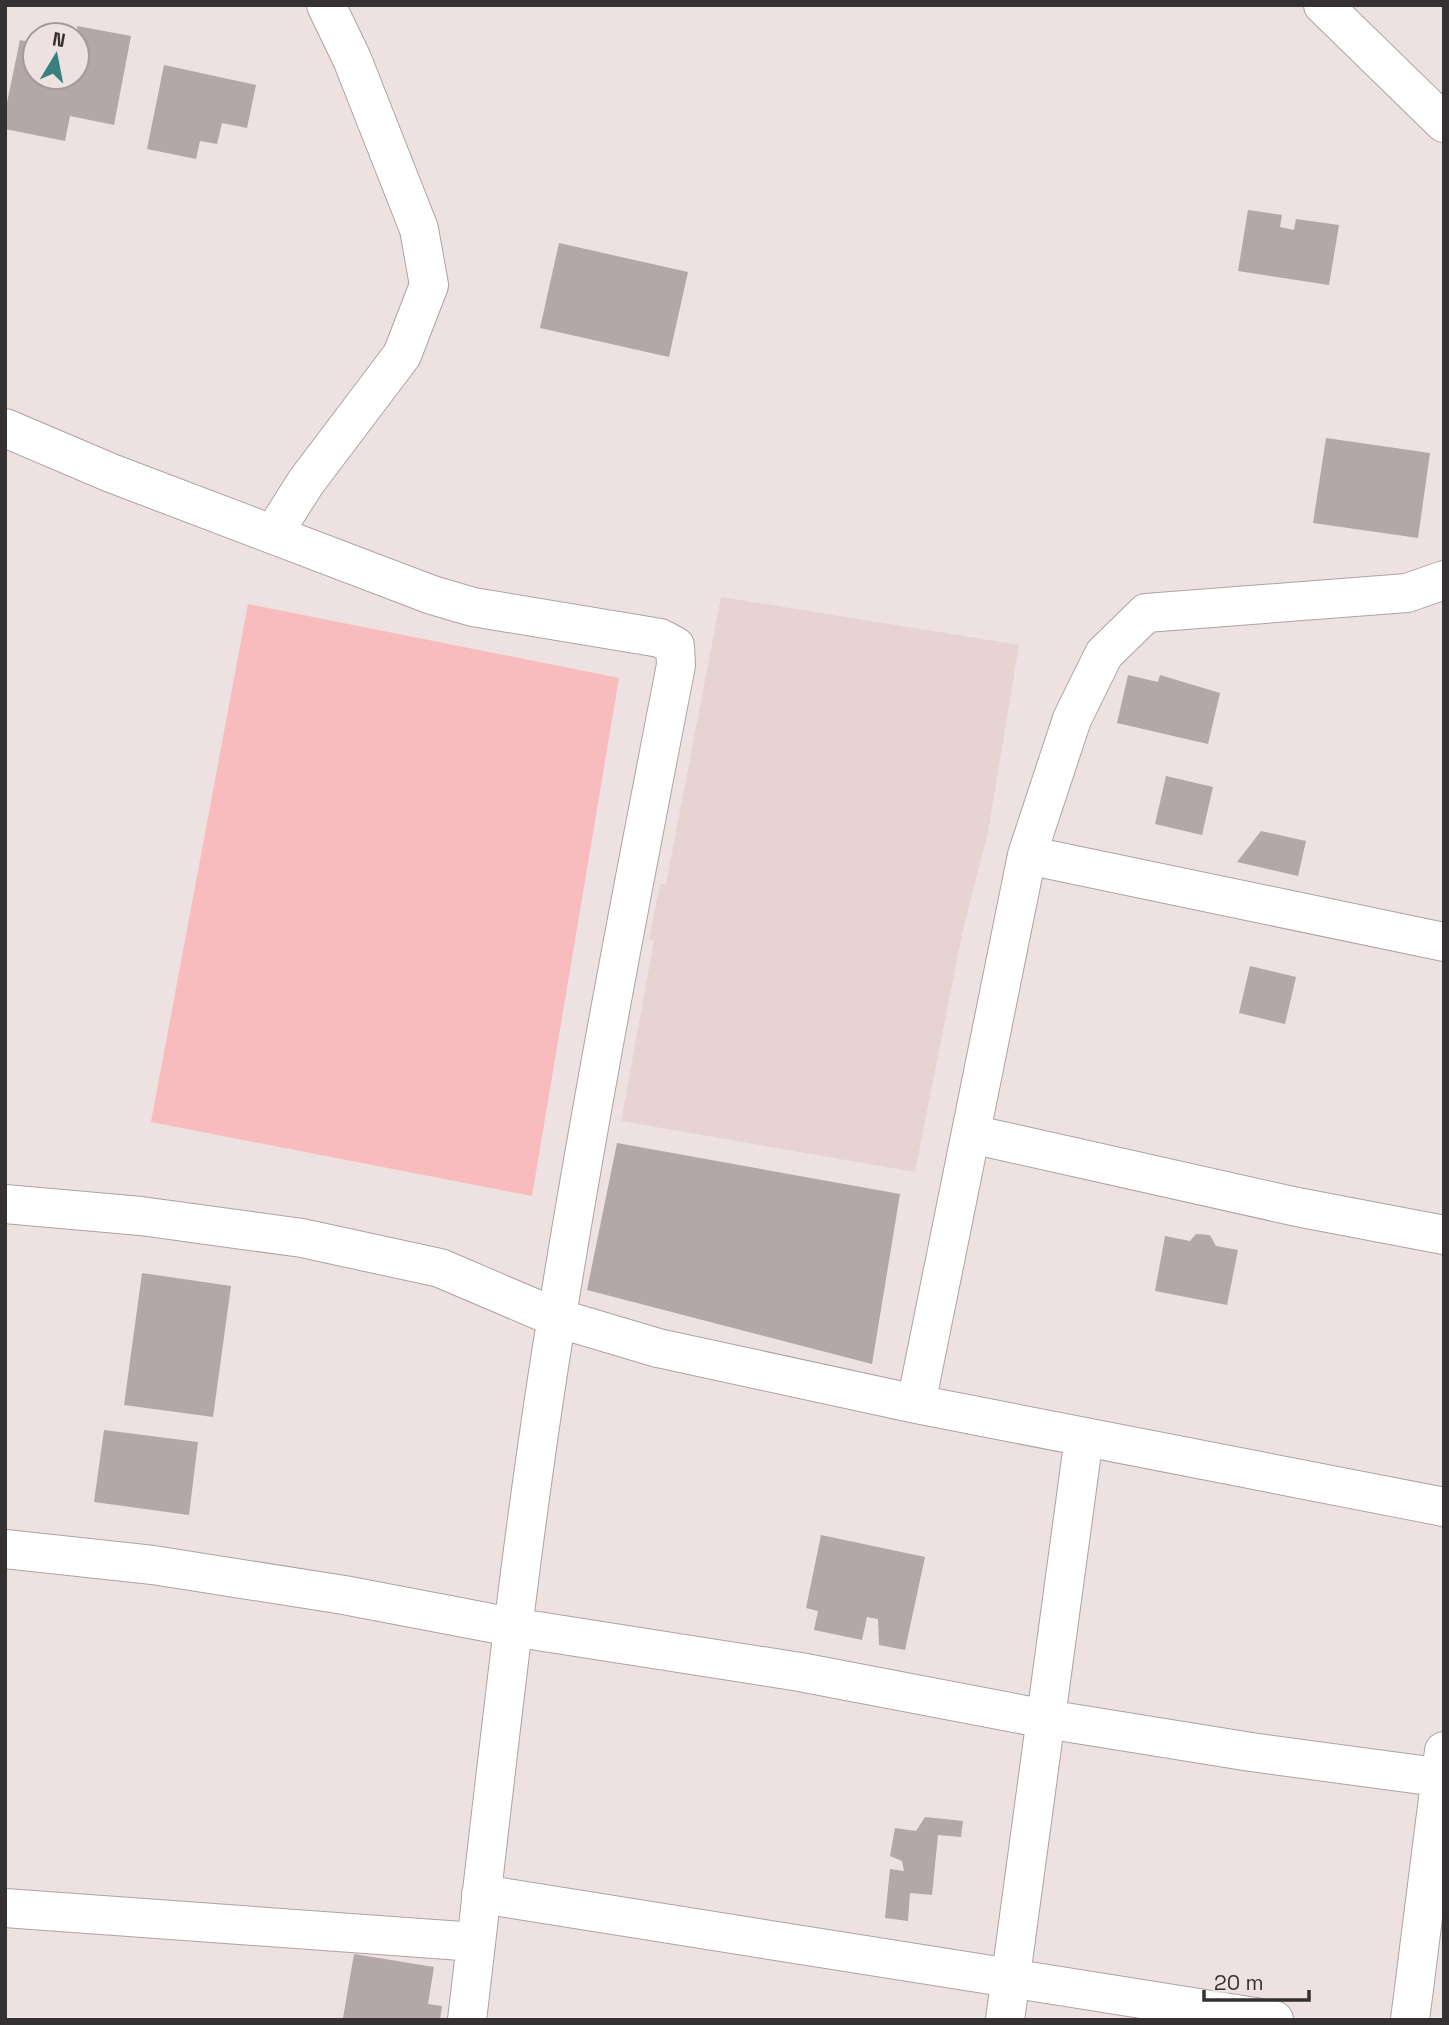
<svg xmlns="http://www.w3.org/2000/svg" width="1449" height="2025" viewBox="0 0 1449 2025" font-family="'Space Grotesk',sans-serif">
<rect width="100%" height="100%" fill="#ede1e1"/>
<path fill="#e8d3d3" d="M721 597 1019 645 988 832 962 934 915 1172 621 1121 654 941 649 939 660 884H666Z"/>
<path fill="#f8bbbe" d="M248 604 619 678 532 1196 151 1122Z"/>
<path fill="#b3a7a7" d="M77 26 131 36 114 125 70 116 65 141 5 129V112L20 40 35 43V77H77Z
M164 65 256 85 247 128 222 123 217 144 200 141 196 159 147 149Z
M1248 210 1282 215 1280 227 1294 230 1296 219 1339 225 1329 285 1238 271Z
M559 243 688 272 669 357 540 328Z
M1326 438 1430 453 1418 538 1313 523Z
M1128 675 1158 682 1160 675 1220 693 1208 744 1117 723Z
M1166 776 1213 787 1202 835 1155 824Z
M1261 831 1306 841 1298 876 1237 862Z
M1250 966 1296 977 1285 1024 1239 1013Z
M617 1143 900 1194 872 1364 587 1290Z
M1196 1234 1210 1235 1216 1246 1238 1250 1227 1305 1155 1291 1165 1236 1190 1241Z
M142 1273 231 1286 213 1417 124 1405Z
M104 1430 198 1442 189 1515 94 1502Z
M821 1535 925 1557 905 1650 879 1645 878 1619 867 1617 862 1640 814 1630 818 1611 806 1608Z
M925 1817 963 1821 961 1837 938 1835 932 1895 910 1893 908 1921 885 1918 890 1869 904 1871 902 1861 890 1856 895 1828 916 1831Z
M354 1954 434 1967 428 2004 442 2006 440 2020 343 2018Z"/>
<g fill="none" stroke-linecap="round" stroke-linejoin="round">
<g stroke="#aea2a3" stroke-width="40">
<path id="minor" d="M1323 5 1444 123
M5 428 111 473 432 595 473 607 660 638 675 646 676 665C634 881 592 1098 557 1316 519 1549 495 1785 467 2020
M273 534 306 482 402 355 429 285 419 229 352 59 326 5
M1027 855 1444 942
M971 1134 1297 1207 1444 1235
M5 1204 141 1216 302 1238 440 1268 557 1318 658 1348 916 1404 1444 1507
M916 1404 1027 855 1072 719 1104 654 1146 613 1407 593 1444 580
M5 1549 153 1565 344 1595 512 1627 800 1672 1046 1719 1251 1752 1444 1778
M481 1894 1274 2020
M5 1908 476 1942
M1005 2020 1084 1437
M1410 2020 1444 1751"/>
</g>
<use href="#minor" stroke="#fff" stroke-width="38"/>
</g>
<rect width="1449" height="2025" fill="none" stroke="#353031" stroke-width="14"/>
<g transform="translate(56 56) rotate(10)"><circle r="33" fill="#ede1e1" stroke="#a39a9b" stroke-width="2"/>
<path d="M0-5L12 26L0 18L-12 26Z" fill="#388180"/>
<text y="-10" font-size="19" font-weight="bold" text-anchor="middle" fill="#353031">N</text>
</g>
<path d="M1204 1990v10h105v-10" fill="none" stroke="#353031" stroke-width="3.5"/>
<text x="1214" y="1990" font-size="21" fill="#353031" stroke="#ede1e1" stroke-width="5" paint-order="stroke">20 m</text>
</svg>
